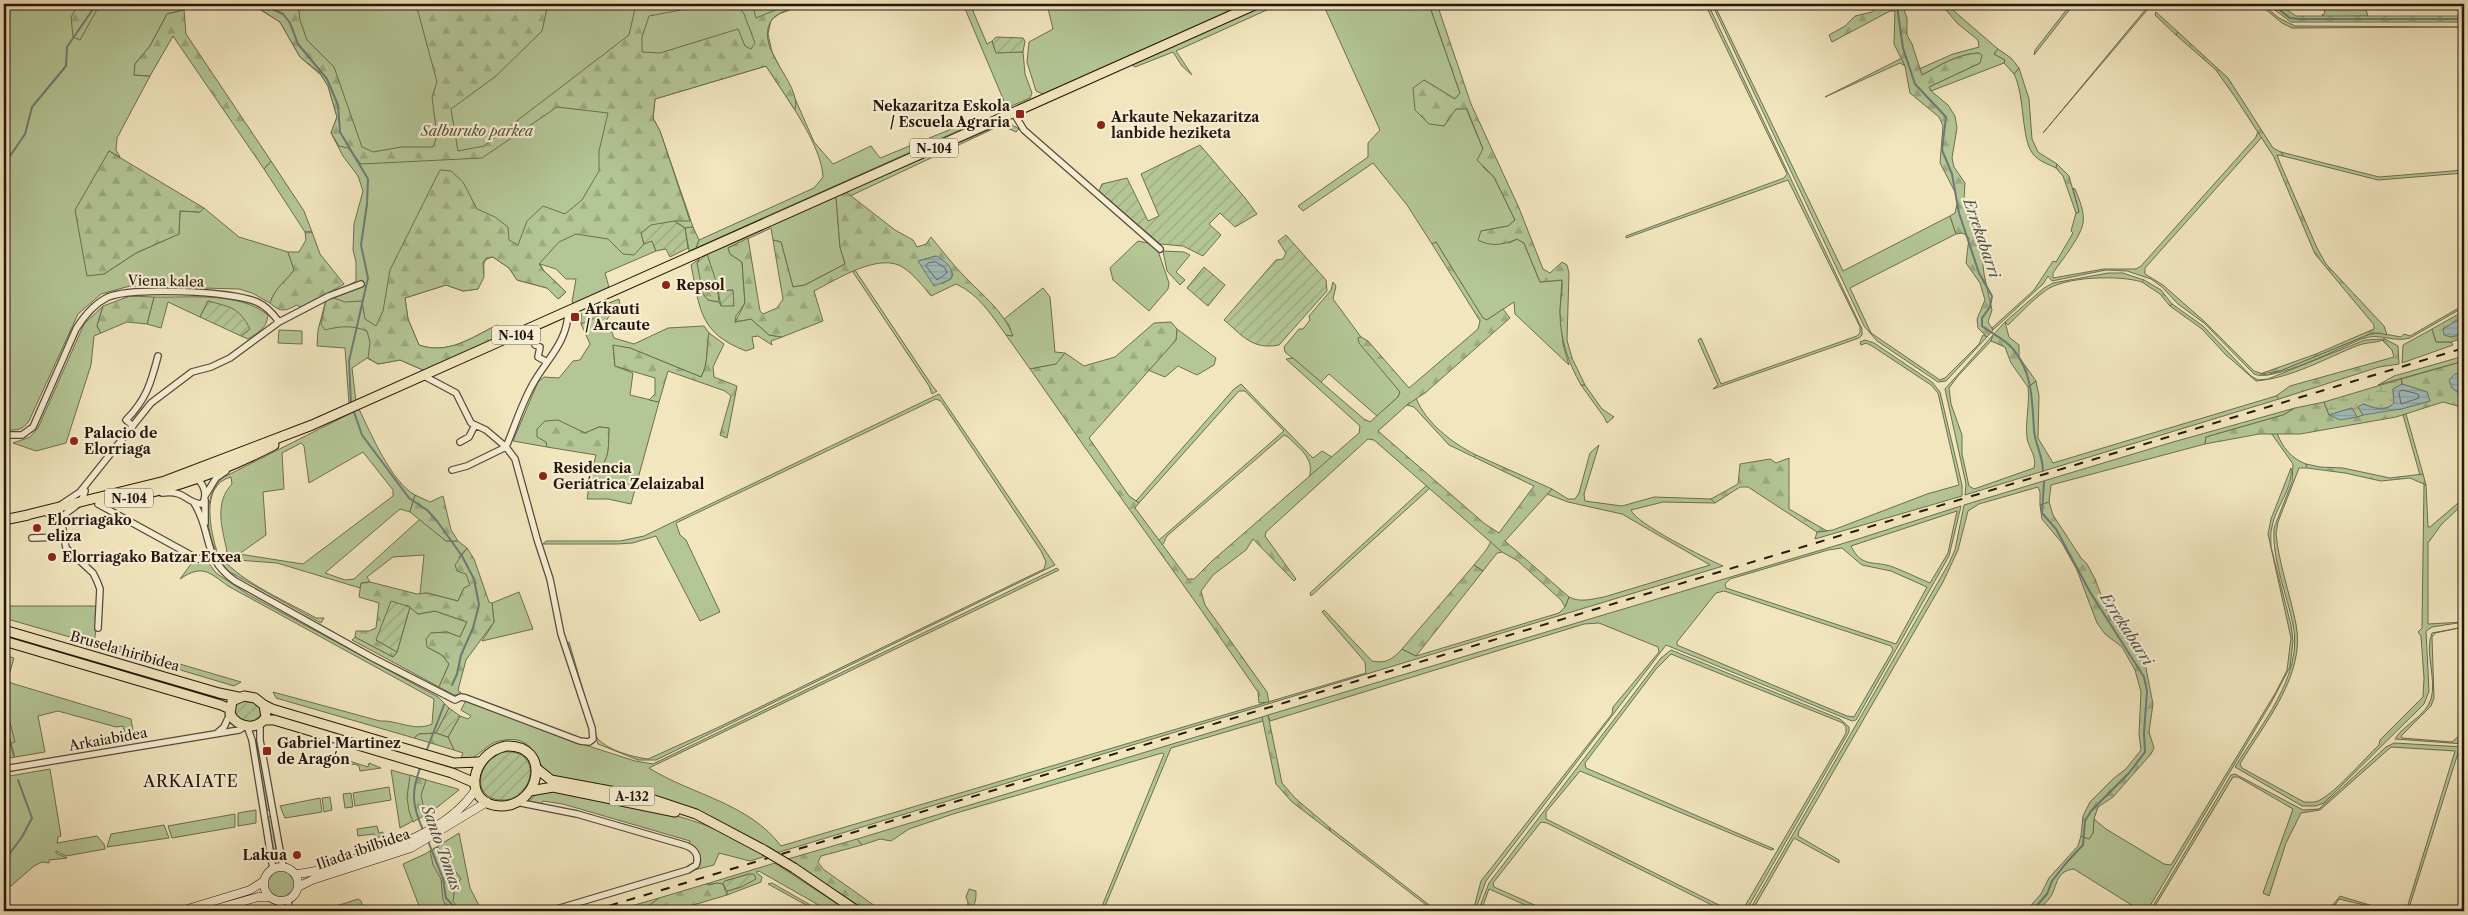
<svg xmlns="http://www.w3.org/2000/svg" width="2468" height="915" viewBox="0 0 2468 915" font-family="'Libre Caslon Text',serif">
<defs>
<pattern id="forest-firs" width="22" height="20" patternUnits="userSpaceOnUse" patternTransform="scale(1.25)"><rect width="22" height="20" fill="#b4c696"/><path d="M5 1l3.5 6h-7zM16 11l3.5 6h-7z" fill="#9ba980"/></pattern>
<pattern id="wetland-marsh" width="20" height="14" patternUnits="userSpaceOnUse" patternTransform="scale(1.25)"><rect width="20" height="14" fill="#b4c696"/><path d="M1 5h8M5 5V1M11 12h8M15 12V8" fill="none" stroke="#9ba980"/></pattern>
<pattern id="garden-furrows" width="10" height="10" patternUnits="userSpaceOnUse" patternTransform="scale(1.25)"><rect width="10" height="10" fill="#b4c696"/><path d="M-1 1l2-2M0 10L10 0M9 11l2-2" fill="none" stroke="#9ba980"/></pattern>
<pattern id="water-rules" width="6" height="5" patternUnits="userSpaceOnUse" patternTransform="scale(1.25)"><rect width="6" height="5" fill="#a0bdbc"/><path d="M0 2.5h6" fill="none" stroke="#8aa2a0"/></pattern>
</defs>
<rect width="100%" height="100%" fill="#f2e6be"/>
<filter id="stains"><feTurbulence type="fractalNoise" baseFrequency=".004" numOctaves="4"/><feColorMatrix values="0 0 0 0 .2 0 0 0 0 .09 0 0 0 0 .02 0 0 0 .5 -.17"/></filter>
<radialGradient id="worn" r=".72"><stop offset=".6" stop-color="#630" stop-opacity="0"/><stop offset="1" stop-color="#630" stop-opacity=".3"/></radialGradient>
<path fill="#b4c696" stroke="#6c6e51" fill-rule="evenodd" d="M4 4H184V10L167 14 150 46 135 64 134 75 150 76 117 138 116 150 120 157 109 151 104 274 136 253 179 234 180 211 200 212 204 208 239 237 288 252 294 270C284 284 276 286 270 303L252 293 239 289 130 286 101 294 78 314 29 421C22 431 15 431 4 429Z
M251 4H805L779 14 771 20 768 34 772 52 790 87 814 142 833 164 871 146 880 158 949 130 959 122 962 129 696 248 699 240 814 188 823 177C822 145 784 94 766 66L655 99 653 118 660 131 693 227 685 228 678 223 652 241 656 251 605 273 609 287 575 303 572 302 576 279H566L556 269 540 264 544 271 566 292 558 299 547 288 517 280 509 268 493 257C479 260 486 267 483 277 482 281 479 285 478 289L463 291 446 285 405 298 408 319 419 345C448 355 471 338 497 325L506 333 425 371 400 360 378 364 367 358 352 368 356 402 349 404 345 348 317 346 318 330 326 300 356 281V262L353 250 354 224 363 191 358 176 343 156 331 133 337 117 328 86 321 75 300 57 280 22Z
M963 4H970L987 44 992 41 996 52H1023L1025 74 1032 93 1030 98 1007 108Z
M1047 4H1046H1244L1043 94 1036 91 1027 62 1029 42 1053 29Z
M1267 4H1280L1176 51 1192 75 1182 66 1173 52 1135 67 1131 64Z
M1323 4H1429L1460 93 1455 99 1424 80 1444 126 1456 109 1466 108 1483 149V167L1494 177 1515 220 1508 226 1481 231 1509 243 1517 239 1524 243 1540 282 1562 280 1560 311 1563 344 1569 365 1515 314 1514 302 1487 320 1483 319 1436 242 1432 244 1407 205 1373 163 1303 211 1298 206 1368 157V143L1380 130Z
M1705 4H1708L1862 329V335L1859 338 1713 389 1718 385 1698 340 1701 338 1721 384 1857 336 1860 333V327L1788 180 1626 238V236L1784 178 1787 174Z
M1712 4H1714L1843 271 1950 216 1956 234 1850 288 1871 333 1940 380 1945 378 1979 344 1983 335 1987 337 1946 381 1938 382 1877 341 1864 326Z
M1941 4H1949L1955 12 1998 49 1994 54 2005 60 2004 63 1931 91 1929 87 1980 63 1979 53C1958 54 1940 65 1922 75L1919 69 1953 54 1979 47 1978 40 1957 23Z
M2259 4H2262L2279 18 2295 26 2464 27 2292 28 2282 23Z
M2323 4H2364L2368 16 2326 17 2322 15 2325 13Z
M2145 7 2148 9 2043 133 2145 10Z
M2156 12 2178 32 2176 35 2155 15Z
M1902 58 1905 66 1900 63 1825 97Z
M2019 68 2029 99 2032 139 2038 152 2057 164 2056 168C2048 164 2038 161 2033 154 2021 140 2025 95 2014 74Z
M1007 122 1019 129 1016 132 1005 127H997L850 196 846 192Z
M2258 131 2262 137 2145 268V274L2163 285 2205 322 2254 371 2266 375 2280 371 2370 334 2379 333 2401 337 2404 334 2410 336 2464 305V307L2410 338C2394 343 2378 332 2362 339 2341 347 2272 383 2254 374L2204 323 2178 304 2162 287 2151 279 2127 271 2106 270 2052 281 2048 276 2043 284 1993 330 1992 328 2034 290 2053 261 2056 262 2073 233 2071 231 2076 213 2079 212 2073 188 2075 189C2079 199 2085 212 2083 223 2081 237 2061 261 2053 273V278L2104 269H2136L2141 266 2256 137Z
M2281 152 2379 177 2464 170V173L2378 180 2283 156Z
M271 161 304 211 312 232H305L264 169Z
M836 197 840 247 845 264 805 285 793 287 781 242 773 240 771 228 728 248 730 254 742 262 745 303 736 316 735 322 751 319 769 335 782 337 771 341 772 345 758 336 752 337 754 348 746 351C699 333 700 309 691 265L700 258 697 263 708 300 719 302 721 306 733 290 718 291 707 254Z
M1138 241 1153 244 1158 251 1169 283 1168 289 1149 311 1113 280 1110 268Z
M1163 251 1184 252 1190 255 1176 272 1185 280 1180 285 1167 271Z
M855 270 933 387 937 391 932 394 929 386 853 272Z
M2108 273H2123L2144 280 2142 282C2120 275 2064 276 2045 291 2031 301 2020 314 2008 325L2005 322 2044 288 2053 283Z
M1333 282 1336 286 1333 299 1361 337 1358 338 1400 392 1398 397 1377 416 1329 374 1321 382 1285 352 1284 347 1299 329H1303L1310 320 1309 316 1331 290Z
M1043 288 1050 297 1055 352 1065 353 1057 364 1030 369 1006 335 1012 336 1009 325 1004 319Z
M154 297C190 298 238 291 268 315 267 328 259 332 248 339L241 336 250 329 208 301 200 317 168 302 161 328 147 324Z
M2172 304 2203 326 2251 376 2258 380 2268 379 2365 340 2385 339C2378 343 2368 342 2359 345 2326 358 2292 378 2256 381L2225 354 2202 329 2170 306Z
M103 306 97 326 101 333 94 336 91 365 66 443 36 451 13 443 30 437 38 428 84 324Z
M614 311 607 319 614 338 634 344 668 328 704 326 709 333C706 348 709 363 701 377L630 348 613 346 615 366 633 373 630 395 659 402 631 504 608 499H587L591 474C611 464 608 447 609 428L599 427 585 433 572 427 546 442 547 447 513 441 538 382 544 377 559 378 573 361 580 360 590 344 581 324 597 315Z
M1177 329 1216 358 1214 365 1197 375 1178 366 1165 377 1148 370 1176 340Z
M2432 329 2436 342H2451L2453 345 2402 363 2403 345Z
M279 330 302 331V344L278 343Z
M1993 335 1991 341 1958 376 1949 388 1951 404 1962 435V454L1969 486 1974 489 2034 468C2037 456 2029 449 2027 438 2025 421 2030 404 2028 387L2036 381 2039 396 2038 438 2053 463 2276 396 2279 399 1965 495 1966 484 1945 389Z
M1865 340 1874 343 1932 382 1940 392 1962 485V496L1815 539 1817 532 1833 530 1927 494 1959 485 1938 393 1931 385 1872 346 1866 343 1861 345 1860 342Z
M2464 356V361L2378 385 2394 376Z
M1241 384 1313 458 1322 451 1332 457 1309 478C1315 459 1301 450 1288 437L1284 435 1167 536 1162 546 1158 541 1284 431 1245 391H1239L1139 503 1136 501 1234 389Z
M1581 385H1585L1602 409 1614 417 1607 423 1604 417Z
M939 394 1055 565 656 760H638L598 744 567 643 569 642 597 738C607 750 632 757 648 759L719 727 1044 569 1046 562 1041 551 941 401 936 399 676 523 680 535 686 540 720 612 700 621 656 536 633 543 617 544H543L546 541H620L644 536Z
M1416 398C1426 423 1452 443 1476 455L1474 457 1449 445 1414 407 1407 405Z
M2295 408 2283 415 2206 437 2205 444 2051 485 2049 502 2040 505V492L2038 487 1979 504 1968 511 1958 550 1943 582 1799 831 1798 836 1839 860V863L1794 838 1752 911H1749L1949 563 1955 550 1964 505 2173 442Z
M359 409C370 432 392 483 415 495L410 512 400 509 325 573 345 580 354 579 420 519 446 541H458L467 548 459 557 471 585 464 588 458 601 427 593 420 594 424 555 393 557 367 577 370 582 361 583 360 588 277 563 223 559C241 582 290 603 316 618H324L321 623 228 571C208 548 198 502 222 478ZM301 443 304 446 309 483 363 452 393 490V496L303 564 239 554 266 535 263 492 284 489 282 453ZM231 477 232 484C214 503 222 528 227 551L222 556 218 555C211 533 199 485 231 477Z
M2406 414 2423 474 2420 475 2403 415Z
M2271 433H2277C2282 447 2292 459 2306 464L2307 468H2299L2278 522 2276 534C2279 564 2290 594 2296 624 2306 675 2265 722 2240 764L2242 768 2304 802C2310 802 2315 803 2320 800 2338 790 2363 760 2379 745L2380 740 2423 697 2424 678 2421 636 2418 632 2422 628 2424 484 2426 485 2428 527H2430L2464 498V503L2441 525 2428 543V624L2464 622 2432 627 2426 631 2429 691 2424 704 2324 803 2316 806H2302L2235 767C2260 726 2304 675 2293 625 2287 594 2272 561 2274 528L2292 482 2293 464Z
M1599 445 1584 494 1585 501 1622 506 1654 497 1711 499 1715 503 1663 502 1631 510C1635 523 1707 559 1723 566L750 861 719 853 714 865 694 870C702 860 701 850 689 844L690 841 563 804 543 801 541 805 528 803 536 794 552 790C622 804 700 812 761 853L771 849 707 815 553 776C531 765 539 732 499 741 486 744 480 756 469 759L461 758 463 753 454 750 448 737 460 716 468 719 471 716 461 710 466 700 576 742 635 761 653 764 1057 568 1059 570 649 768C692 795 749 803 781 846L1366 673 1365 662 1322 612 1324 610 1372 661C1386 664 1393 659 1402 649L1416 656 1559 613 1565 607 1569 597C1580 603 1592 599 1604 597L1710 565 1622 514 1568 502 1547 494 1552 489 1568 499H1575L1579 493 1590 453Z
M2291 468C2294 487 2275 508 2272 527 2270 533 2271 540 2271 547L2291 625 2293 641 2290 667 2271 703 2147 911H2141L2074 869C2054 871 2058 888 2049 899 2045 904 2041 906 2037 911H2026L2041 894 2049 878 2078 846 2081 836 2089 839 2093 833 2094 819 2106 829 2164 864 2171 865 2276 692 2287 670 2291 638 2268 534 2271 519Z
M1427 485 1430 488 1311 596 1310 593Z
M1961 506 1949 556 1856 720 1852 721 1666 645 1486 881 1475 911H1473L1481 881 1612 714 1613 707 1659 652 1658 647 1599 623 1584 624 1270 721 1268 715 1858 539ZM1957 511 1948 553 1930 583C1918 578 1906 572 1893 567 1875 560 1862 569 1851 546ZM1842 548 1862 565 1891 571 1927 587 1896 644 1726 588 1725 584 1730 579 1828 550ZM1724 591 1891 646 1893 650 1854 717 1847 716 1677 645V642L1716 593Z
M1491 541 1502 552 1497 553 1483 571 1474 565 1487 549Z
M194 560 207 561 216 573 249 595 438 697 449 708 436 733 419 734 414 738 276 698 273 692 380 721C398 720 414 732 432 724L434 699 228 586C209 572 202 564 180 579Z
M519 592 533 629 482 641 494 622 492 603Z
M4 606H99L94 644 4 618Z
M410 607 418 614 435 611 467 622 460 637 447 632 431 633 427 647 442 655 449 664 439 687 352 640 355 637 393 657 397 652Z
M2464 627 2435 633 2432 637 2434 698 2431 706 2401 736 2402 738 2452 742 2460 735 2464 721V744L2395 739C2403 725 2426 716 2431 699 2437 679 2424 651 2432 633Z
M98 640 241 682 234 686 97 645Z
M1671 650 1840 719 1849 727V732L1746 911H1742L1846 733V727L1843 723 1671 654 1656 669 1585 763 1586 768 1774 849 1771 850 1580 771 1546 812V819L1731 911H1724L1547 823 1541 822 1493 883 1494 887 1548 911H1539L1489 889 1481 911H1478L1489 883 1661 658Z
M4 655 14 658 8 679 11 683 131 719 134 737 126 738 123 726 116 727 58 711 38 716 45 752 4 759Z
M287 716 449 765 448 769 285 721Z
M1262 717 1263 721 1171 748 1103 911H1100L1164 754 1162 753 953 814 909 829 891 841 880 839 862 845 857 839Z
M255 743H258L270 810H267Z
M2394 743 2464 747V750H2459L2408 911H2406L2455 751 2391 747 2320 810 2301 813 2286 843 2269 896 2263 893 2293 809 2238 777H2233L2152 911H2150L2231 775 2235 774 2303 810 2319 809 2386 747Z
M346 760 368 767 369 763 381 768 360 771 359 766 355 764 347 766Z
M50 769 61 836 58 837 57 843 97 836 104 844 105 849 66 856 56 851V853L67 858 49 860V863L42 862 34 866 4 892V777Z
M391 770 458 789 459 790 435 809 400 828Z
M389 787 391 800 355 806 353 793Z
M351 793 353 807 345 808 343 794Z
M330 797 332 810 324 812 322 798Z
M320 798 322 812 285 818 280 806Z
M256 810V823L238 826V813Z
M235 814V827L172 838 168 826Z
M271 816 276 849H273L268 817Z
M164 825 169 838 107 847 111 834Z
M377 826 379 833 383 832V835L377 838 374 834 358 836 357 829Z
M1329 827 1437 911H1434L1330 831Z
M459 833 470 888 482 911H421L403 864 425 854Z
M775 863 848 911H829L759 871 756 872 762 877 761 882 727 895V891L741 887 749 874 725 881 723 884H706Z
M267 884a14 14 0 1 1 28 0a14 14 0 1 1-28 0Z
M772 883 821 911H817L768 884Z
M2340 896 2346 898 2390 911 2339 899 2331 911H2328Z
M659 898 646 908 649 910 614 911Z
M358 899 361 901 364 911H321Z"/>
<path fill="url(#forest-firs)" stroke="#6c6e51" fill-rule="evenodd" d="M79 4H100L80 40 73 37 71 17Z
M252 4H298L300 20 307 40 334 67 362 147 373 152 401 147H433L437 136 432 97 437 82 416 4H548L542 31 496 76 451 109 458 151 484 146 629 35 636 4H686L681 10 649 16 642 37V52L660 53 738 29 745 46 751 49 755 43 744 14 737 4H749L753 7 756 18 790 4H805C796 8 777 11 771 21 754 49 802 83 795 110L766 66 655 99 653 118 660 131 690 221H674L641 233 644 244 634 255 623 254 608 239 576 234 559 242 539 264 544 271 566 292 558 299 547 288 517 280 509 268 493 257 486 258 483 263 484 277 478 289 463 291 446 285 405 298 408 319 419 345C448 355 471 338 497 325L506 333 425 371 400 360 378 364 368 358 370 342 367 331C352 325 340 326 325 330L321 324 326 300 331 297 345 302 362 301 365 319 376 326 383 311 390 270 440 170 451 171 463 182 477 209 495 217 508 227 509 240 518 245 527 221 543 206 565 214 582 200 599 171V151L608 113 557 107 482 158 361 164 348 148 339 146 331 133 337 117 328 86 319 72 300 57 280 22Z
M1429 4H1437L1471 104 1519 208 1543 269 1550 273 1562 262 1567 265 1569 273 1567 340 1572 358 1585 385H1581C1568 362 1560 339 1560 312 1560 301 1563 291 1562 280L1540 282 1524 243 1517 239C1503 245 1491 247 1478 240L1481 231 1508 226 1515 220 1494 177 1477 160 1483 149 1467 109H1456L1444 126 1429 124 1415 110 1413 88 1424 80 1455 99 1460 93Z
M1874 4H1902L1907 18V35L1912 44 1922 75C1941 65 1957 54 1979 53L1982 55 1980 63 1929 87 1931 91 1948 105 1955 116 1957 128 1952 158 1954 167 1965 183 1964 199 1981 248 1984 274 1992 310 1988 322 1993 330 1987 337 1978 328 1977 319 1985 300 1980 283 1966 263 1969 238 1963 233 1956 234 1950 216 1955 213 1957 204 1955 192 1940 163 1943 126 1939 117 1910 93 1905 66 1894 44 1895 11H1890L1832 42 1829 35 1845 26 1855 16 1872 12 1876 7Z
M2071 4H2074L2034 55 2035 50Z
M2267 4H2278L2296 16H2464V22H2291Z
M184 10 186 34 271 161 264 169 173 36 150 76 134 75 135 64 150 46 167 14Z
M2178 32 2228 78 2273 148 2281 152 2283 156 2277 155 2280 163 2317 248 2326 264 2384 326 2387 335 2379 333 2370 334 2280 371 2260 374 2316 354 2374 329V325L2315 254 2274 157 2235 97 2216 70 2176 35Z
M1998 49 2011 58 2019 68 2014 74 2004 63 2005 60 1994 54Z
M109 151 204 208 200 212 180 211 179 234 136 253 104 274 87 276 75 210Z
M2057 164 2069 176 2079 212 2076 213 2063 176 2056 168Z
M846 192 895 230 913 240 917 247 926 244 931 237C942 250 952 264 964 276 982 295 1004 311 1013 336L1006 335C991 315 980 295 956 284L931 296C923 286 914 275 904 268 880 251 836 280 814 291L823 321 782 337 769 335 751 319 735 322 745 303 742 262 730 254 728 248 748 238 760 311 763 314 777 308 783 299 773 240 781 242 793 287 805 285 845 264 840 247 836 197ZM936 256 953 274 951 279 941 284 918 261Z
M693 227 699 240 696 248 689 251 685 228Z
M305 232H312L320 254 344 284 302 308 297 305C285 311 281 313 270 303 276 286 284 284 294 270L288 252H299L306 240Z
M1436 242 1483 318 1487 320 1503 309 1510 318 1425 393 1407 405 1378 431 1485 524 1499 533 1534 486 1474 457 1476 455 1552 489 1505 541 1569 597 1565 607 1561 600 1518 561 1502 552 1374 440 1368 439 1266 532 1265 536 1296 579 1294 581 1253 539 1246 550 1213 575 1201 591 1205 605 1267 692 1269 702 1259 703 1258 692C1184 583 1105 478 1030 369L1056 364 1065 353 1084 366 1115 357 1154 323 1171 322 1177 329 1176 340 1089 438 1129 496 1139 503 1135 508 1188 579H1194L1212 561 1359 433 1360 426 1286 359 1293 358 1364 419 1370 422 1398 397 1400 392 1359 343 1358 338 1361 337 1368 341 1409 388 1478 329 1480 321 1432 244Z
M707 254 717 284 719 302 708 300 703 294 697 263Z
M2144 280 2161 290 2172 304 2170 306 2160 294 2142 282Z
M130 296 154 297 147 324 127 322 101 333 97 326 103 306Z
M619 299 620 304C613 311 592 319 581 324V314Z
M2005 322 2009 337 2019 345V357L2036 381 2028 387 2011 363 2005 347 1991 341 1993 335Z
M709 333 724 344 713 367 714 377 737 386 727 438 720 435 731 396 725 391 668 371 659 402 649 400 655 394V378L615 366 613 345 630 348 701 377C709 363 706 348 709 333Z
M2385 339 2398 346 2399 364 2379 367 2279 399 2276 396 2290 386 2394 357 2392 350 2383 341Z
M2464 361V373L2455 374 2452 388 2459 393 2461 407 2443 402 2396 417 2300 434H2259L2205 444 2206 437 2283 415 2295 408 2324 402 2329 415 2401 409 2430 401 2427 392 2402 384 2401 379Z
M558 420 585 433 599 427 609 428C608 447 611 464 591 474L596 455 547 447 546 442 537 437V429L545 421Z
M1789 458V509L1827 531 1817 532 1748 487H1740L1715 503 1711 499 1738 484 1740 464 1770 459 1776 463Z
M2306 464 2320 467 2343 468 2390 478 2423 474 2426 485 2410 478 2381 481 2345 473 2307 468Z
M415 495 430 502 443 496 451 530 458 541H446L410 512Z
M2049 502 2053 515 2081 558 2087 564 2095 579 2110 619 2132 635 2145 663 2153 704 2149 732 2154 748 2151 754 2113 797 2098 807 2094 819 2093 833 2089 839 2081 836 2083 816 2090 802 2114 778 2126 769 2141 750 2139 734 2141 692 2135 670 2122 647 2105 634 2097 623 2077 570 2062 543 2042 519 2040 505Z
M467 548 474 559 489 602 492 603 494 622 466 660 458 690 463 695H454L439 687 449 664 442 655 427 647 426 639 431 633 447 632 460 637 467 622 435 611 418 614 407 605 376 640 397 652 393 657 355 637 356 631H369L376 628 379 603 359 597 361 583 370 582 417 594 427 593 458 601 464 588 470 585 466 574 457 571 455 565Z
M1474 565 1483 571 1416 656 1402 649Z
M4 699 15 742 8 744 4 739Z
M1268 715 1282 783 1295 798 1329 827 1330 831 1292 802 1276 784 1262 717Z
M436 733 448 737 454 750 414 738 419 734Z
M410 775 426 780 421 795 425 815 413 822 409 811 407 797Z
M857 839 862 845 821 856 818 862 823 869 882 911H867L788 859Z
M438 847 449 871 456 872 461 879 455 886 453 901 460 911H449L443 900 441 879 433 865 430 851Z
M717 883 723 884 727 895 673 911H670L668 906 649 910 646 908 659 898 706 884 709 885Z
M969 889 976 891C976 900 976 904 970 909H967L968 902 966 897Z"/>
<path fill="url(#wetland-marsh)" stroke="#6c6e51" d="M2464 311V316L2443 329 2450 337 2464 334V338L2451 342H2436L2432 329Z
M2401 379 2402 384 2393 389 2394 403C2385 412 2374 408 2363 404L2358 407 2363 415 2357 417 2352 408 2329 415 2324 402Z"/>
<path fill="url(#garden-furrows)" stroke="#6c6e51" d="M996 37 1023 38 1025 41 1023 52 996 53 992 41Z
M1200 145 1246 199 1257 214 1235 227 1220 213 1209 224 1221 235 1203 256 1183 246 1160 244 1099 191 1102 184 1127 178 1148 221 1159 216 1141 174Z
M674 221 685 228 688 248 670 257 666 249 656 251 652 241 644 244 641 233 651 225Z
M1286 235 1326 280 1327 291 1279 345C1252 350 1243 336 1224 320L1276 260 1283 259 1286 253 1278 241Z
M1204 267 1225 285 1208 306 1187 288Z
M733 290 734 306H721L718 291Z
M208 301C230 307 239 307 250 329L241 336 200 317Z
M391 601 410 607 397 652 376 640Z
M251 699 261 706 263 717C250 723 246 724 235 715L234 706 239 701Z
M449 708 460 716 448 737 436 733Z
M503 752C546 748 533 803 500 800 469 797 479 759 503 752Z
M749 874H754L756 879 741 887 727 891 723 884 725 881Z"/>
<path fill="url(#water-rules)" stroke="#6f7a76" d="M937 256C945 262 955 267 951 279L934 286 918 261Z
M2464 316V334L2450 337 2444 335 2443 329Z
M2464 373V391L2459 393 2452 388 2449 380 2455 374Z
M2402 384 2427 392 2430 401 2401 409 2363 415 2358 407 2363 404C2374 408 2385 413 2394 403L2393 389Z
M2352 408 2357 417 2340 420 2329 415Z"/>
<g fill="none" stroke-linecap="round" stroke-linejoin="round">
<path stroke="#626a64" stroke-width="1" d="M936 262 945 268 947 273 937 280 926 266 928 263Z
M2402 390 2418 394 2419 398 2401 404 2399 393Z"/>
<path stroke="#6f7a76" stroke-width="2" d="M261 4 283 14 290 23 298 44 327 79 338 105 340 132 368 179 367 204 361 245 368 278 349 361 351 403
M282 4V6
M1894 4 1897 6 1903 48 1915 84 1946 117 1942 150 1952 174 1959 213 1979 273 1992 296 1990 307 1982 318V326C1991 333 2006 340 2013 349 2033 373 2032 401 2034 430 2035 444 2043 456 2043 471
M2272 4 2290 18 2299 19H2464
M4 165 25 134 32 107 66 66 67 47 91 12 95 4
M354 412 362 435 409 498 427 510 437 521 462 556 474 579 479 605 473 628 461 655 457 674 452 685
M4 719 14 756
M426 752 444 705
M420 768C411 793 412 805 423 830
M428 841 443 879 446 898 458 911
M4 861 22 837 32 818 18 780
M2032 911 2047 894 2052 881 2067 862 2083 845 2085 821 2091 811 2129 773 2145 752 2144 733 2147 691 2144 677 2090 592 2056 529 2042 513 2044 482"/>
<g stroke="#584a38" stroke-width="8">
<path id="street" d="M1013 112 1024 130 1160 249
M534 327 535 345 540 347 538 357 547 362
M424 376 456 393 471 423 486 430 506 447 467 466 452 470
M133 426 126 420C146 400 151 383 158 356
M4 435H22L33 427 76 329C84 316 94 304 108 297 132 287 233 291 257 302 266 306 274 315 279 322
M460 442 469 437 475 425
M162 493C187 490 185 503 202 504 208 495 204 484 196 478
M205 496 216 478 226 471
M194 503C213 533 201 557 235 581L373 658 455 700 461 697 466 698 580 741 589 742 593 739 592 728 561 634 550 579 537 539 515 459 506 447C515 426 522 402 534 382 548 358 568 341 568 311
M98 504 198 559 212 557
M47 513 55 516 59 522
M61 522C65 507 80 511 85 491
M205 523V500
M32 538 64 537
M98 628 100 589 97 581 93 573 66 548 59 506 80 492 151 403 192 372 211 367 230 358 279 322 329 296 361 284
M260 723V740L283 867
M247 726 252 740 273 869
M217 733 224 727 230 714
M4 769 239 730 246 726
M516 802 577 814 684 845C694 848 700 855 696 865L688 870 550 911
M288 900 290 911
M279 901 281 911"/>
</g>
<g stroke="#25160c" stroke-width="9">
<path id="secondary" d="M264 884a17 17 0 1 1 34 0a17 17 0 1 1-34 0Z
M295 874C313 873 330 867 347 861 392 848 449 831 476 789
M298 887 312 880 411 848 487 802
M181 911 250 890 264 881
M209 911 258 897H270"/>
</g>
<g stroke="#25160c" stroke-width="11">
<path id="primary" d="M103 503C164 492 219 474 274 445
M23 516 165 481 312 425 1257 4
M4 520 28 515
M4 630 219 693 238 697
M4 641 221 705 230 709
M244 696 255 698 264 705 266 717C257 731 238 728 230 714L232 701Z
M264 705 272 709 454 763 479 762
M264 720H274L452 773 475 783
M506 746C552 744 541 806 501 806 462 805 469 754 506 746Z
M536 768 551 780 648 798 696 814 764 850
M530 791 553 787 675 812
M794 868 857 911"/>
</g>
<use href="#street" stroke="#f7efd5" stroke-width="5.5"/>
<use href="#secondary" stroke="#f7efd5" stroke-width="8"/>
<use href="#primary" stroke="#f2e6be" stroke-width="9"/>
<path stroke="#25160c" stroke-width="2" stroke-dasharray="9 9" stroke-linecap="butt" d="M592 911 2464 348"/>
<g stroke="#25160c" stroke-width="11" stroke-linecap="butt">
<path id="primary-bridge" d="M764 850 794 868"/>
</g>
<use href="#primary-bridge" stroke="#f2e6be" stroke-width="9"/>
</g>
<g fill="#8f2418" stroke="#f7efd5" stroke-width="2">
<rect x="1015" y="109" width="10" height="10" rx="2.5"/>
<circle cx="1101" cy="125" r="5"/>
<circle cx="666" cy="285" r="5"/>
<rect x="570" y="312" width="10" height="10" rx="2.5"/>
<circle cx="74" cy="441" r="5"/>
<circle cx="543" cy="476" r="5"/>
<circle cx="37" cy="528" r="5"/>
<circle cx="52" cy="557" r="5"/>
<rect x="262" y="746" width="10" height="10" rx="2.5"/>
<circle cx="297" cy="855" r="5"/>
</g>
<g text-anchor="middle" dominant-baseline="central" stroke-width="4.5" stroke-linejoin="round" paint-order="stroke">
<g fill="#f7efd5" stroke="#645748" stroke-width="1">
<rect x="910" y="138.5" width="48" height="19" rx="4"/>
<rect x="492" y="325.5" width="48" height="19" rx="4"/>
<rect x="105" y="488.5" width="48" height="19" rx="4"/>
<rect x="609.5" y="786.5" width="45" height="19" rx="4"/>
</g>
<g font-size="12" font-weight="bold" fill="#25160c">
<text x="934" y="148">N-104</text>
<text x="516" y="335">N-104</text>
<text x="129" y="498">N-104</text>
<text x="632" y="796">A-132</text>
</g>
<g font-size="14" font-weight="bold" fill="#25160c" stroke="#f7efd5" text-anchor="start">
<text x="1010" y="106" text-anchor="end">Nekazaritza Eskola<tspan x="1010" dy="16">/ Escuela Agraria</tspan></text>
<text x="1111" y="117">Arkaute Nekazaritza<tspan x="1111" dy="16">lanbide heziketa</tspan></text>
<text x="676" y="285">Repsol</text>
<text x="585" y="309">Arkauti<tspan x="585" dy="16">/ Arcaute</tspan></text>
<text x="84" y="433">Palacio de<tspan x="84" dy="16">Elorriaga</tspan></text>
<text x="553" y="468">Residencia<tspan x="553" dy="16">Geriátrica Zelaizabal</tspan></text>
<text x="47" y="520">Elorriagako<tspan x="47" dy="16">eliza</tspan></text>
<text x="62" y="557">Elorriagako Batzar Etxea</text>
<text x="277" y="743">Gabriel Martinez<tspan x="277" dy="16">de Aragón</tspan></text>
<text x="287" y="855" text-anchor="end">Lakua</text>
</g>
<g font-size="14" font-style="italic" fill="#57543c" stroke="#f7efd5">
<text x="477" y="131">Salburuko parkea</text>
</g>
<g font-size="14" fill="#25160c" stroke="#f7efd5">
<text transform="translate(166 281) rotate(1)">Viena kalea</text>
<text transform="translate(125 651) rotate(16)">Brusela hiribidea</text>
<text transform="translate(108 739) rotate(-10)">Arkaiabidea</text>
<text transform="translate(363 849) rotate(-19)">Iliada ibilbidea</text>
</g>
<g font-size="15" font-style="italic" fill="#50504a" stroke="#f7efd5">
<text transform="translate(1982 238) rotate(71)">Errekabarri</text>
<text transform="translate(2127 629) rotate(57)">Errekabarri</text>
<text transform="translate(442 848) rotate(70)">Santo Tomas</text>
</g>
<g font-size="16" letter-spacing="1" fill="#25160c" stroke="#f7efd5">
<text x="191" y="781">ARKAIATE</text>
</g>
</g>
<rect width="2468" height="915" fill="none" stroke="#f2e6be" stroke-width="20"/>
<rect x="5" y="5" width="2458" height="905" fill="none" stroke="#25160c" stroke-width="2.5"/>
<rect x="10" y="10" width="2448" height="895" fill="none" stroke="#25160c"/>
<rect width="100%" height="100%" filter="url(#stains)"/>
<rect width="100%" height="100%" fill="url(#worn)"/>
</svg>
